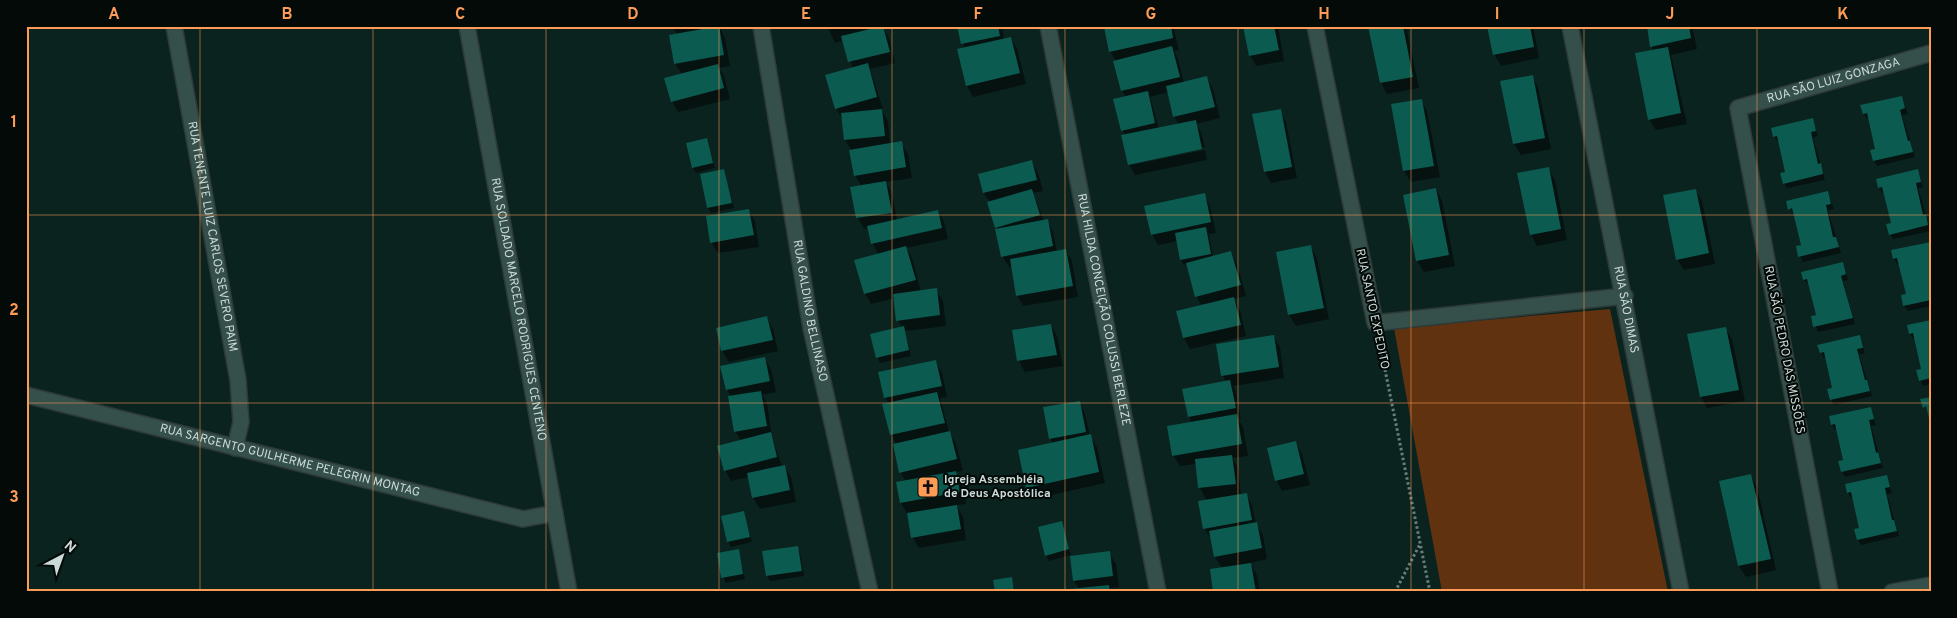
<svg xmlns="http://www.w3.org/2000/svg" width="1957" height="618" viewBox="0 0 1957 618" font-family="Overpass,sans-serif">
<rect width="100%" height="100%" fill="#0a231f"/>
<path fill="#60320f" d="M1610 309 1668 592H1442L1394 328Z"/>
<path fill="#0007" fill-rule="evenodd" d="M673 26H719L725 38 730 66 719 68 724 76 730 99 678 112 672 101 682 75 675 63 677 34Z
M827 26H867L869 31 883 27 889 38 895 63 870 69 883 109H881L888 121 890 144 901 143 908 154 912 178 886 182 892 193 897 220 938 211 944 222 948 239 906 248 912 258 921 292 936 290 943 301 946 326 905 331 911 356 880 363 877 357 902 328 898 320 895 298 871 304 865 293 879 255 872 243 869 228 864 229 858 218 852 188 861 186 855 175 852 151 845 140 842 119 836 108 853 69 844 40 835 43Z
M958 26H1002L1004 40 1011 38 1017 49 1026 84 973 97 967 86 965 49Z
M1105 26H1173L1179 50 1174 51 1178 59 1184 83 1207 78 1213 89 1220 118 1196 124 1201 132 1205 147 1131 163V165L1205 150 1207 160 1135 175 1129 164 1126 136 1122 130 1126 97 1122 91 1116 61 1110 51ZM1168 92 1174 116 1179 125 1159 129 1150 97Z
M1244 26H1278L1284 61 1256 66 1250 55Z
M1369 26H1406L1419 88 1387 94 1381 83Z
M1489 26H1533L1539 58 1501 66 1494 54Z
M1648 26H1692L1697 49 1671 55 1687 124 1656 130 1649 119 1653 51Z
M1532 76 1538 87 1551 149 1521 155 1514 144 1502 82Z
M1902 97 1908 114 1902 115 1915 157 1877 166 1874 161 1877 150 1869 118 1867 119 1864 114Z
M1421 100 1427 111 1440 177 1411 182 1404 171Z
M1280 111 1286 122 1297 178 1271 183 1265 172 1254 115Z
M1812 120 1818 136 1813 138 1825 180 1787 188 1784 183 1787 173 1780 141H1777L1774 136Z
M706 139 715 168 696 173 693 168Z
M1032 162 1038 173 1043 191 1033 193 1044 221 1047 220 1053 232 1057 252 1065 250 1072 261 1078 297 1023 306 1017 295 1012 267H1009L1002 256 998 230 990 202 984 193Z
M1549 169 1555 180 1567 240 1537 246 1531 234Z
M723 170 734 208 711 213 708 208Z
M1917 171 1923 187 1918 188 1931 231 1893 239 1890 234 1892 224 1885 192 1882 193 1879 187Z
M1436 189 1442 201 1455 266 1424 272 1417 261Z
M1695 190 1702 201 1715 264 1684 270 1677 259Z
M1828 193 1834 209 1828 210 1841 253 1803 262 1800 256 1802 246 1795 214H1793L1788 202Z
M1204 195 1210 206 1216 233 1209 234 1213 257 1231 252 1237 264 1246 296 1234 299 1240 310 1246 336 1190 349 1184 338 1202 306 1196 296 1187 264 1184 265 1181 260 1178 241 1158 245 1152 234Z
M749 211 755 222 759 247 718 253 711 242Z
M1931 243V306L1908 311 1904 306 1907 295 1900 264H1897L1894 259 1892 251Z
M1311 247 1317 258 1329 319 1296 326 1289 315Z
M1843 263 1848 280 1843 281 1855 324 1818 332 1812 317 1817 316 1810 285 1804 280 1803 272Z
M767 318 773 329 778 351 729 362 722 351 717 329Z
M1931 321V384L1923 386 1920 380 1923 370 1915 338 1913 339 1910 334Z
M1051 325 1057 336 1063 366 1025 372 1019 361 1013 331Z
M1725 328 1732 339 1745 401 1707 408 1701 397 1688 335Z
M1273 336 1280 347 1284 378 1233 386 1236 392 1241 419H1238L1243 427 1248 456 1232 458 1238 467 1241 495 1246 494 1252 505 1256 524 1263 535 1267 559 1250 563 1257 575 1260 592H1215L1222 568 1215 557 1211 539 1204 528 1207 501 1200 488 1196 464 1180 466 1173 455 1192 423 1189 416 1226 382 1223 376Z
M1859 337 1865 353 1859 354 1872 396 1834 405 1831 400 1833 389 1826 357 1824 358 1821 353Z
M764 358 771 369 776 392 762 395 767 403 772 437 782 466H784L791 477 796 502 760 509 753 498 749 477 731 481 725 470 741 441 735 431 731 397 727 389Z
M936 362 942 373 947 397 940 398 949 432 956 444 963 471 955 472 962 484 966 504 956 505 963 517 966 540 919 548 912 537 908 515 901 503 906 481 900 472 897 445 891 435 889 404 885 397Z
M1079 402 1085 414 1090 436 1097 447 1105 483 1034 499 1028 487 1053 444 1050 438Z
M1870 409 1876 425 1871 426 1883 468 1845 477 1842 471 1845 461 1837 429 1835 430 1832 425 1830 417Z
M1296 443 1302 454 1310 485 1282 491 1276 480Z
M1751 476 1757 487 1776 570 1746 577 1739 566Z
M1886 476 1892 493 1887 494 1899 536 1861 545 1858 540 1861 529 1854 497 1851 498 1848 492Z
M743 512 752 542 731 547 728 541Z
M1061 523 1071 555 1049 561 1046 555Z
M797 547 800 553 804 576 770 581 767 576 763 552Z
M738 550 745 579 726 583 723 577Z
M1109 553 1116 564 1119 587 1110 588 1111 592H1072L1079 589 1074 581 1071 557Z
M1011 579 1016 592H996Z"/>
<path fill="#0b5b50" d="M719 26 724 55 674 64 669 35Z
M883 26 890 52 848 62 841 36Z
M957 26H998L1000 36 961 44Z
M1110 26H1171L1173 38 1109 52 1104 27Z
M1243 26H1274L1279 50 1249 56Z
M1368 26H1403L1413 77 1380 83Z
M1487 26H1530L1534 47 1493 55Z
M1647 26H1689L1691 38 1650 47Z
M1011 37 1020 73 966 86 957 49Z
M1172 46 1180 77 1121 91 1113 61Z
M1668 47 1681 113 1648 120 1635 53Z
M868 63 877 97 835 109 825 75Z
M718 64 724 88 671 102 664 78Z
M1533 75 1545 138 1513 144 1500 81Z
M1207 76 1215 107 1173 117 1166 86Z
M1148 91 1155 123 1121 131 1113 99Z
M1902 96 1905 108 1900 110 1908 141H1910L1913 152 1873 161 1870 150 1875 149 1867 113 1863 114 1860 105Z
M1422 99 1434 166 1403 171 1391 104Z
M882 109 885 136 844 140 841 113Z
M1281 109 1292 167 1264 172 1252 114Z
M1813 118 1816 131 1811 132 1818 164 1821 163 1823 174 1783 184 1780 173 1785 172 1777 136 1773 137 1771 128Z
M1196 120 1202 149 1128 165 1121 135Z
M707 138 713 163 692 168 686 143Z
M902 141 906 167 854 176 849 150Z
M1032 160 1037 180 983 193 978 174Z
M1549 167 1561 229 1530 235 1517 173Z
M724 169 732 203 707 208 700 174Z
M1918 169 1921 182 1916 183 1923 215 1926 214 1928 225 1889 235 1886 224 1891 223 1882 187 1878 188 1876 179Z
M886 181 892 213 856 218 850 187Z
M1436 188 1449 255 1416 261 1403 195Z
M1032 189 1040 215 995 228 987 202Z
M1696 189 1709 253 1676 260 1663 195Z
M1828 191 1831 204 1826 205 1833 237H1836L1839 247 1798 257 1796 246 1801 245 1792 208 1788 210 1786 201Z
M1205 193 1211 222 1151 235 1144 206Z
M749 209 754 235 710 243 706 216Z
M938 210 942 228 871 244 867 226Z
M1048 219 1053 246 1001 257 995 229Z
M1206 227 1211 254 1180 260 1175 233Z
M1931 242V300L1903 306 1901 295 1906 294 1897 258 1893 259 1891 250Z
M1311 245 1324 308 1288 315 1276 252Z
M906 246 916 280 864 294 854 260Z
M1066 249 1073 286 1016 296 1010 259Z
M1231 251 1241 285 1195 297 1186 263Z
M1843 262 1846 274 1841 276 1853 318 1813 327 1811 316 1816 315 1807 279 1803 280 1801 272Z
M937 288 940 315 896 321 893 294Z
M1234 297 1241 325 1183 338 1176 311Z
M767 316 773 340 721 351 716 328Z
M1931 320V378L1919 381 1916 370 1921 369 1913 333 1909 334 1907 325Z
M1051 324 1057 355 1017 361 1012 330Z
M904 326 909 350 876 358 870 334Z
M1726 327 1739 390 1700 397 1687 334Z
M1274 335 1279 367 1221 376 1216 344Z
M1860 335 1863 348 1857 349 1865 380H1867L1870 391 1830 400 1827 389 1832 388 1824 352 1820 353 1817 345Z
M765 357 770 381 726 390 720 366Z
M936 360 942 386 884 398 878 372Z
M1230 380 1236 408 1188 417 1182 389Z
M761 391 767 426 734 432 728 396Z
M937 392 945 423 890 435 882 404Z
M1931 397V422H1930L1926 406 1923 408 1920 399Z
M1080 401 1086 432 1049 439 1043 407Z
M1871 407 1874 419 1869 420 1876 453 1878 452 1881 463 1841 472 1838 461 1843 460 1835 424 1831 425 1829 416Z
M1237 414 1242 444 1172 456 1167 426Z
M950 431 957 459 899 473 893 444Z
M771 432 777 457 724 471 717 446Z
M1091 434 1099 472 1026 488 1018 450Z
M1296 441 1304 474 1275 481 1267 448Z
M1232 455 1236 484 1198 488 1195 459Z
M785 465 790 490 752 498 747 473Z
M956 471 960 492 900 503 896 482Z
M1751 474 1771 559 1738 566 1719 481Z
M1887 475 1890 487 1885 488 1892 520H1894L1897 531 1857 540 1854 529 1859 528 1851 492 1847 493 1845 484Z
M1247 493 1252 520 1203 529 1198 501Z
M957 505 961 529 911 538 907 513Z
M744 511 750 537 727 542 721 516Z
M1062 521 1069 549 1045 556 1038 527Z
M1257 522 1262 548 1214 557 1209 531Z
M798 546 802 571 766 576 762 551Z
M739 549 743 574 721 578 717 553Z
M1110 551 1113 576 1073 581 1070 556Z
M1251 563 1256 592H1213L1210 569Z
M1012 577 1014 592H995L993 580Z
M1109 585 1110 592H1070V589Z"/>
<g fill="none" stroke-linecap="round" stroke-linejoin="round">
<g stroke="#2d3a37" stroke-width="18">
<g id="street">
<path id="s1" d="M174 26 238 380 241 422 235 448"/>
<path id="s2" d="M467 26 569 592"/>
<path id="s3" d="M761 26 811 328 870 592"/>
<path id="s4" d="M1048 26 1158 592"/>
<path d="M1315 26 1375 323 1625 296"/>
<path id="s5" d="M1570 26 1681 592"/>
<path id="s6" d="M26 395 523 519 555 513"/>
<path id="s7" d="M1830 592 1738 108 1931 53"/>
<path d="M1892 592 1931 585"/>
</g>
</g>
<path stroke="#6a7e7a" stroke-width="3" stroke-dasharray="2.5 2.5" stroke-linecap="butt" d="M1380 345 1430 592
M1395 592 1420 544"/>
<use href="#street" stroke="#354f4a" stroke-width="15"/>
</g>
<path fill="none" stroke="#fe9c57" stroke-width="1" stroke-opacity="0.55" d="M200 26V592M373 26V592M546 26V592M719 26V592M892 26V592M1065 26V592M1238 26V592M1411 26V592M1584 26V592M1757 26V592M26 215H1931M26 403H1931"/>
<defs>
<g id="church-square" transform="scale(1.125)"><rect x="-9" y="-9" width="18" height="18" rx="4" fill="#fe9c57" stroke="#030a08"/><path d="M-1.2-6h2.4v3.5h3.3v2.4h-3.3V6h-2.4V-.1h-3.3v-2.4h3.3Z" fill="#111"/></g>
</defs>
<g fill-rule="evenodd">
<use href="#church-square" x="928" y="487"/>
</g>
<g text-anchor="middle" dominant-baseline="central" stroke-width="4" stroke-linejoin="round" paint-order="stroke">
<g font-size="12" fill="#cddbd8" stroke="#030a08">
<text stroke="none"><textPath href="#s7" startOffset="592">RUA SÃO LUIZ GONZAGA</textPath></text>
<text stroke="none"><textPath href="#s1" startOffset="214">RUA TENENTE LUIZ CARLOS SEVERO PAIM</textPath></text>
<text stroke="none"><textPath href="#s2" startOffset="288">RUA SOLDADO MARCELO RODRIGUES CENTENO</textPath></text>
<text stroke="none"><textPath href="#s4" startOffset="289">RUA HILDA CONCEIÇÃO COLUSSI BERLEZE</textPath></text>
<text transform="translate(1372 309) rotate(78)">RUA SANTO EXPEDITO</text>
<text stroke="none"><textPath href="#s5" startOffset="289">RUA SÃO DIMAS</textPath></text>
<text stroke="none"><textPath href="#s3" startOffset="289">RUA GALDINO BELLINASO</textPath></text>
<text transform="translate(1784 350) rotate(79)">RUA SÃO PEDRO DAS MISSÕES</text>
<text stroke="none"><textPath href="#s6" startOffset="272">RUA SARGENTO GUILHERME PELEGRIN MONTAG</textPath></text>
</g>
<g font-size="12" font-weight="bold" fill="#cddbd8" stroke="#030a08" text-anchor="start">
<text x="944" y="480">Igreja Assembléia<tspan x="944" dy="14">de Deus Apostólica</tspan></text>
</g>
</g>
<rect width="1957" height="618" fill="none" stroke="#030a08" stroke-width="55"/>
<g transform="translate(62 556) rotate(41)" stroke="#030a08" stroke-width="4" paint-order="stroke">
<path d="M0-4L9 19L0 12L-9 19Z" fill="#cddbd8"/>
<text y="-8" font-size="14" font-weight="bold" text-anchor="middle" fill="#cddbd8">N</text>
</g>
<rect x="28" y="28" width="1902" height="562" fill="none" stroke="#fe9c57" stroke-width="2"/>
<g font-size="16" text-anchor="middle" font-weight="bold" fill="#fe9c57">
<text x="114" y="19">A</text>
<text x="287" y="19">B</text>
<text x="460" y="19">C</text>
<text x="633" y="19">D</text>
<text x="806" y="19">E</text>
<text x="978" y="19">F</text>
<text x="1151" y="19">G</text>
<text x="1324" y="19">H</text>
<text x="1497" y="19">I</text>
<text x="1670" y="19">J</text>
<text x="1843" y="19">K</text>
<text x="14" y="127">1</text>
<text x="14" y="315">2</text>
<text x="14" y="502">3</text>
</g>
</svg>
